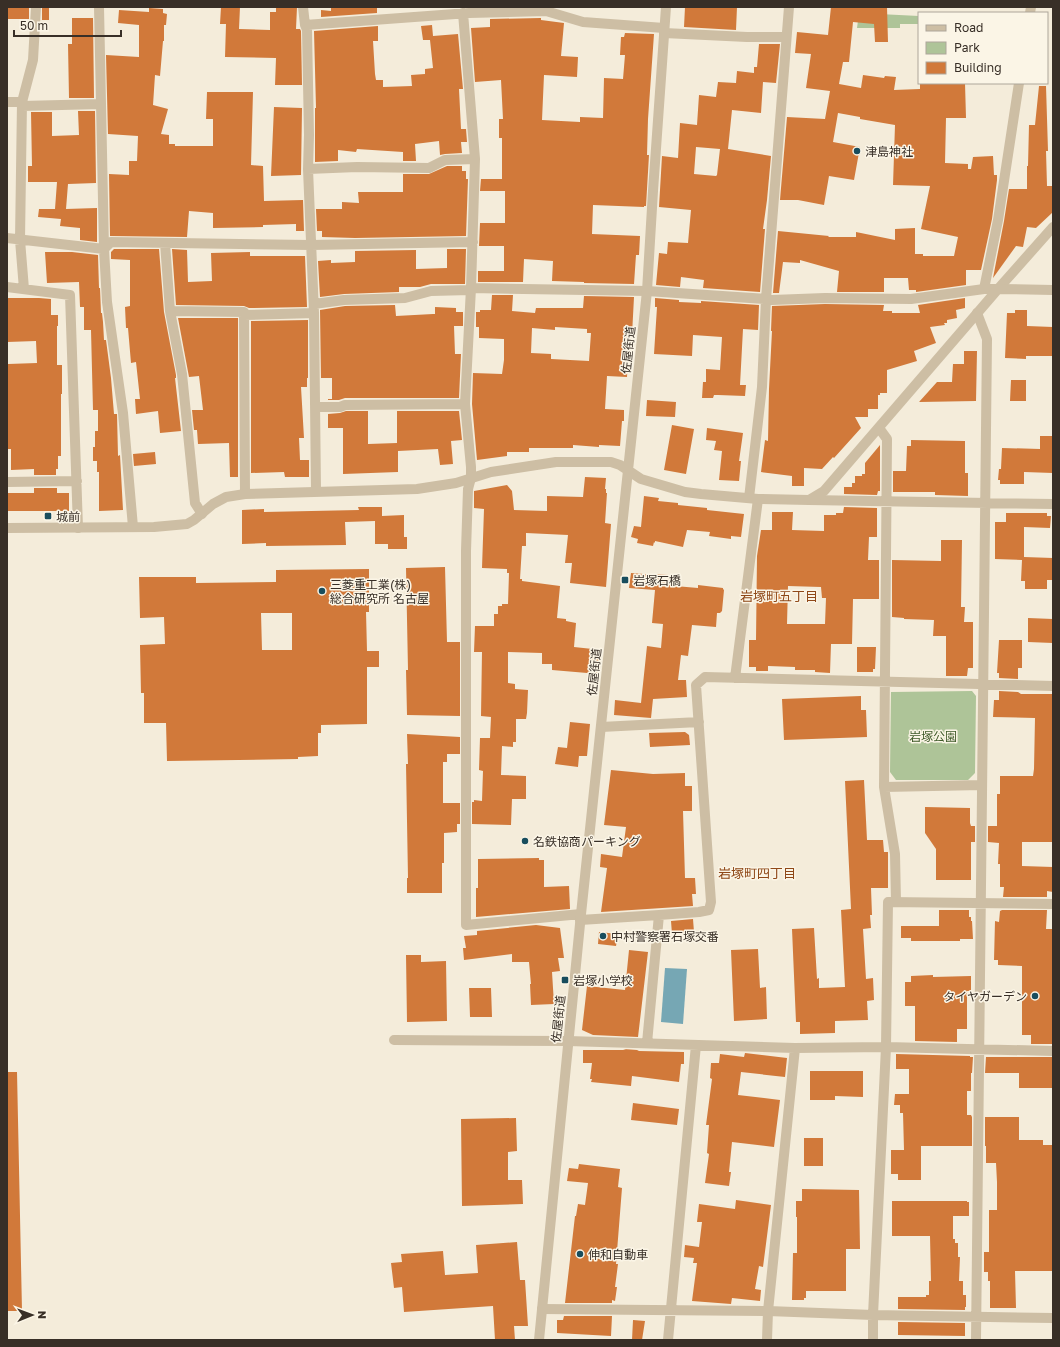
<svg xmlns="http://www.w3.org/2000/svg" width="1060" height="1347" viewBox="0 0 1060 1347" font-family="'Golos Text','Noto Sans JP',sans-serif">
<rect width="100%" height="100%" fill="#f4ecda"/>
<path fill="#aec498" d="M859 13 919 16V24H900V28H857Z
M972 691 976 696 975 773 968 780H896L890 772 891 692Z"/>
<path fill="#76a7b4" d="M665 968 687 969 683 1024 661 1022Z"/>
<path fill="#d1793a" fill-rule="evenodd" d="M7 7H29V19H7Z
M42 7H49V20H42Z
M221 7H240L239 29 270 30V12H276V7H297L296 29H300L301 31 302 85H275L276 58 225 57 226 24H220Z
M331 7H377V13L321 17V10L331 11Z
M685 7H737L736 30 684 27Z
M831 7H887L888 42H875L874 24 853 22 849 62H843L839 84 861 88 863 75 884 78 885 76 896 77 894 90 920 89V83H965L966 118H946L945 163 968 164V169H971L973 157 993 156 994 175H997V180L992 219 981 270H966V285L916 292V290H909L908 278H884V292H837L839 271 800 260V263L783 262 779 293H773L778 231 829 236 828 237H856V232L895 240V229L915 228V254H923V256H954L958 237 921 229 930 186 893 185 895 125 860 119V117L838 113 833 142 860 147 854 180 829 176 824 205 798 200H780L787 117 825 119 830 91 806 88 811 54 795 53 797 32 828 35Z
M149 8 163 9V13L167 14 166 25H164V41H163L160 76 155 75 153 105 168 109 161 134 169 135V144H175V146H213V119H206L207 92H253L251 165 263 166 264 201 303 200 304 231H296V224L263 225V227L213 228V213L189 211 187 237 110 236 109 174 129 175V161H137L138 136 108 134 106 55 139 57V25L118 23 119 10 149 12Z
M72 18H93L94 98H69L68 44H72Z
M541 18V20L564 23 561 56 578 57 577 77 544 75 542 120 580 122V117L603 118 604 78 623 79 625 55H620L621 37H624L625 33 654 34 648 119 647 155H649L646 206H644V207L593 205 592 234 640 236 639 255H636L634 284 584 283V282L552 281 553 261 524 259 523 282H478V271H504V246H479L480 223H505V191H480L481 179H502V138H499V119H503L501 80 475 82 471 28 490 27V19Z
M432 25 433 36 458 34 463 89H459L461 129H466L467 142H461L462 153 445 154 440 155 439 141 415 144 416 161H403V152L357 149 356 152 338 150V161L315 162V108H316L314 31 378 26V41H373L375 74 376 80H383V87L412 86 411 75 425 74V69L433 68 430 40H423L421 26Z
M759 44H780L776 83 763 82 761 113 732 110 728 149 771 156 767 200 763 229H765L760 292 703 288 704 280 681 277 680 287 656 285 659 253 667 254 668 242 688 243 691 210 659 207 662 156 678 158 680 123 697 125 699 95 716 97 718 82 736 83 737 71 754 73V67H757ZM696 147 720 149 717 175 716 176 694 174Z
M1039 86H1046L1048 151H1046L1047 186H1053V212L1036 228 1027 227 1023 247 1016 246 993 278 1004 221 1009 189H1027V166H1028L1029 125H1035Z
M274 107 302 108 301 175 271 176Z
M78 111H95L96 183 68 184 66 209 97 208V242L80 240V228L60 226 61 219 38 217 39 209H55L57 182H28V166H32L31 112H52V136L79 135Z
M447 166H462V171H466V179H468L466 236 355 238 322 237V231H317L316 209H342V202L359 203 358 192H403V174H429Z
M114 249H159L164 312 176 375V378H175L181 431 160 433 158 411 136 414 135 399H140L136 362 131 363 128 328H126L125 307 130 306V260L111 259V252Z
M172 249 187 250 188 282 212 281 211 253 250 252V256H305L307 307 249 308 244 306 176 305Z
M447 249H466L465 284H431L420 287H399V292L344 294 320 297 318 261 331 260V263L355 262V251L416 250V269L447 268Z
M45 252H72L98 255 99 288H100L101 313H102L103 322 104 340H106L111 378 114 414H117L118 456 120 455 123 510 99 511V472H97V461H93V447H95V431H98V410H93L91 330H84V307H80L79 282 47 283Z
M492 295H513L512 311 535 313 536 308H583L584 296 634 297 632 335H629L627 377 607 376 605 409 624 410V421H622L620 446 599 445V447L573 445V448H529V452H507V456L477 460 472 404 473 373 502 374 504 360V339L479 338V327H476V312H480V310H491ZM555 327 587 329V333H591L589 361 551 359V354L531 353 532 328 555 330Z
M8 298H39L51 299V315H58V326H57V365H62V394H61V456H58V469H56V475H34V469L11 470V449H7L8 364 37 363 36 341 7 342Z
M655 298 679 300V302L701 303V301L759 305 758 330 743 329 740 385H746L745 396 718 395H714L713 398H702L703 382H706V369L720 370 722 337 693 335 692 356 654 354 657 307H655Z
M965 298V308L956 310 957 318 947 320V323H944L945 325 930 327 936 343 914 351 917 361 887 370V393H880V395H878V409H868V417H855L861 428 834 458 833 457 822 469 804 468V486H792V476L761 472 765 440 768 441 769 389 772 331H771L772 306 825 304 884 305 883 311H892V313H920L918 305Z
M395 305 396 316 433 314H435V307L456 308V312H463V326H454L455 354H461L459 398H345L339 400H328V399H332V378H321L320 310 345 306Z
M1015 310H1027V326L1053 327V356H1026V359L1005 358 1007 313H1015Z
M178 318H238V477H230L229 443 198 444 197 430H194L192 410H203L199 376 189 377Z
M308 320V378H307V387H301L304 438H299L300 460H309V477H285L284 472 251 473V321Z
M964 351H977L976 401 919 402 937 382H952L953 364H964Z
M1011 380H1026V401H1010Z
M647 400 676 402 675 417 646 416Z
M346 411H368V444L397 443V411H459L462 440 451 441 453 464 440 465 438 449 398 451V472L343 474V428H328V414L340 413Z
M672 425 694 429 686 474 664 470Z
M707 428 743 433 739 461H741L739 481 719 480 722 451 714 450 716 441 706 440Z
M1040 436H1053V473L1024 472V484H1000V480H998L999 469H1001L1002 448 1040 449Z
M911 440 965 441V473H968V496L935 495V492H893V471H906L907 446H911Z
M880 445V491H878L877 495 844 494V487H852V483H855V476H862V474H865V463Z
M155 452 156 464 134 466 133 454Z
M585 477 606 478 605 489H606V493H607L605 523 611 524 606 587 570 583 572 563H565L568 535 526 533V546H522L520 579H522V581L560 586 557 618 566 619V621L576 623 574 647 602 650 599 674 552 670V664H542V653L508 652V683L515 684V689L528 690 527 713 526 719H516V742H513V747L502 746 501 775 526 776V799H512L511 825 472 824V802H474V800L482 801 483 771 479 770 480 738H490L491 717 481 716 482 652H474L475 626H494V614H498V606H502V604H508L509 573H507V569L482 568 484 509 474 508V491L507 485 512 491 514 510 547 511V496L583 497Z
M34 488H57V493H69V511H7V493H34Z
M644 496 659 498 658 501 678 503V505L707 508V510L744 514 741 537 731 536V539L709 536 710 532 687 530 683 547 655 541V543L654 542 653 546 637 543 638 539 631 537 634 526 641 527Z
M358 507H382V516L404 515V537H407V549H388V544H375V521L345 522 346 545 266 546V543L242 544V510L264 509V512L359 510Z
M844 507 877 508V537H869L868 560H879V599H853L852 644H831L830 673 815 672V670H795V667L768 666V671H756V667H749V640H756L757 556 761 530H772V512H793L792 530 824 531V515H836V513H843ZM788 586 821 587 822 598H826L825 624H787Z
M1006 513H1047V516H1051L1050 528 1024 527V557L1053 558V580H1047V589H1025V581H1021L1022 560 995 559V522H1006Z
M941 540H962L961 607H965L964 622H973V668H968L967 676H946V636H933L934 620 904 619V618L892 617V560L941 561Z
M445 567 447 642H460V716L407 715 406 670H408L406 568Z
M369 569V612H366L367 651H379V667H367V724L321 725V733H318V756L298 757V759L167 761 166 723H144V693H141L140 645 165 644 164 617 140 618 139 577H196V583L276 582V570ZM261 613H292V650H262Z
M631 573 657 575V574L669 575V583L675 584V586L698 588V585L723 588V589L724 590 722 611 720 613H717L716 627 692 625 688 656 681 655 678 680H686L687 697 653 699 651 718 614 715 615 700 641 703 647 646 661 648 663 624 652 623 655 590 629 588Z
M1028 618 1053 619V643L1028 642Z
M999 640H1022V668H1018V679L999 678V673H997Z
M857 647H876L875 669H873V672H857Z
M999 691 1018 692 1021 694H1053L1052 842H1022V866L1053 867V892L1047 891V897H1003L1004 887H1000V864H998L999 843 988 842V826H997V794H1000V776H1033L1034 769 1035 718 993 717 994 700H999Z
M861 696V710H866L867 737 784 740 782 699Z
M570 722 590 724 587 756H579L578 767 555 764 558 747 567 748Z
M685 732 689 735 690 745 650 747 649 733Z
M407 734 460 737V754H447V762H443V803H460V824H457V832L444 833V863H442V893H407V878H408L406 764H408Z
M611 770 653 774 685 773V786H692V811H683L685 878H695L696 894H692L693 906 601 912 607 868 600 867 601 854 622 857 626 827 604 825Z
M864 780 867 840H883L884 852H888V888H871L872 915H870L871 928 863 929 866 979 873 978 874 1000 867 1001 868 1020 835 1021V1033L800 1034V1022H796L792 929 814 928 817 979 819 978V988L845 987 841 910 851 909 845 781Z
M925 807 970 808V823L971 826H975V842H971V880H936V849L925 833Z
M539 858V860H544V887L569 886 570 909 476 917V888H478V859Z
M939 910H969V917H971V921H972L973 939H960V941H911V938H901V926H939Z
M1002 910H1047L1046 929H1053V1044H1031V1035H1022V966L998 965V960H994L995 921 999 922 1000 911Z
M693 919 694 932 672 934 671 921Z
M536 925 560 928 564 958H558L560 971 552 972 554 1004 531 1005 530 984H531L529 962H512V954L464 960 463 948H466L464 936 477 935V931Z
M599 932 618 934 616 946 598 944Z
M758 949 760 988 766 987 767 1019 734 1021 731 950Z
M629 950 648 952 638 1037 593 1035 582 1030 587 986 625 990Z
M406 955H421V962L446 961 447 1021 407 1022Z
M933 975V977L971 976V991H967V1029H957V1042L915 1041V1006H905V982H911V976Z
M469 988H491L492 1017H470Z
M623 1049 637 1050 639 1051 684 1052V1064H681L679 1082 632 1076 631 1086 591 1082 592 1079H590L592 1063H583V1050H626Z
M745 1053 787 1058 785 1077 741 1072 738 1095 780 1100 774 1147 732 1142 729 1172H731L729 1186 705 1183 709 1154 707 1153 709 1125H706L712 1079 710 1078 711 1063H719L720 1054 744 1057Z
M896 1054 970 1056V1057H973L972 1073H971V1091H967V1115H971L972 1117V1146H921V1180H898V1174H891V1150H904L903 1113H900V1105H894L895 1094H909V1069H896Z
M986 1057H1053V1088H1019V1073H985Z
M810 1071H863V1097L835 1096V1100H810Z
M7 1072H17L22 1311H7Z
M633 1103 679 1109 677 1125 631 1120Z
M985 1117H1019V1140H1043V1145H1053V1271H1015L1016 1308H990V1281H988V1272H984V1252H989V1210H997V1182L996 1163H986V1146H985Z
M516 1118 517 1151 508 1152V1180H522L523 1204 462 1206 461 1119Z
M804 1138H823V1166H804Z
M579 1164 620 1169 618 1187 622 1188 616 1264H618L615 1287H617L615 1301 612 1300V1303H565L575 1216H576L578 1204 585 1205 588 1183 567 1181 569 1168 578 1169Z
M802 1189 859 1190 860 1249H846V1291H806V1298H804V1300H792L793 1253H797V1217H796V1201H802Z
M736 1200 771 1205 763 1267 759 1266 755 1289 761 1290 760 1301 732 1298 731 1304 692 1301 697 1263H693L694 1258 684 1257 685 1245 699 1247 702 1222H697L699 1204 735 1209Z
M892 1201H967V1202H969V1216H953V1239H955V1243H958V1257H960L959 1281H963V1295H966V1307H965V1310L898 1309V1297H926V1295H929V1281H931L930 1236H892Z
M517 1242 520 1280H525L528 1326H514L515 1340H495L493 1306 404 1312 402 1287 394 1288 391 1263 402 1262 401 1254 443 1251 445 1275 478 1273 476 1245Z
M564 1316H612L611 1336 557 1333V1320H563Z
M633 1320 645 1321 642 1340H632Z
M898 1322 965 1323V1336L898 1335Z"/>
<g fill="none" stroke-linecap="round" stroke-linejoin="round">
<path stroke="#cdbea4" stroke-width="10" d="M99 7 104 249 107 302 123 413 133 527
M303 7 305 25 307 30 309 135 308 169 314 313 316 491
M463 13 475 159 471 288 465 404 471 467V478L468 489 466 551V925L581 914
M1030 13 1031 7
M305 25 469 13 546 11 583 22 664 28
M664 33 747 37H786
M7 102H22
M22 106 101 104
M308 169 357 167 429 168 445 160 475 159
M7 238 104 249
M165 243 170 311 182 374 195 503 202 514
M104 249 111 242 311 245 473 242
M7 287 70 295 78 528
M471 288 647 291 766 299 772 300 825 298 911 299 984 289H998L1053 227
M24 289 20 240 22 102 33 60 36 7
M984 289 998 220 1019 83
M314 304 344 300 405 298 431 291 470 290
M170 311 244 312V315L314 313
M244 315 245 494
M315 407H340L345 405 465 404
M879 428 887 439 884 787 895 854 896 902
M7 482 77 481
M749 498 762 387 766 299 789 7
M809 500 1053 504
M735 678 758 499
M601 727 699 722
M884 787 982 785
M580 920 659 915 699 912 709 910 711 902 696 685 705 677 1053 686
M394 1040 568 1041 795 1048 886 1047 1053 1051
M647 1043 659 915
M542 1309 768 1311 873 1315 1053 1318
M668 1340 696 1045
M767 1340 768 1311 795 1048
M873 1340V1315L886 1047 888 902 1053 904
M976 1340 987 339 977 313"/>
<path stroke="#cdbea4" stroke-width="10" d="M7 528 154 527 187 524 194 520 213 504 226 497 245 494 417 489 456 483 491 472 556 462H611L620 465 641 479 685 492 701 494 758 499 809 500 824 491 998 289 1053 290
M539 1340 581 914 647 291 653 191 666 7"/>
</g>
<g fill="#184d5d" stroke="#fbf5e6" stroke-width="1.5">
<circle cx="857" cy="151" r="4"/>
<rect x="44" y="512" width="8" height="8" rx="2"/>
<rect x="621" y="576" width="8" height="8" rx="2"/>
<circle cx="322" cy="591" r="4"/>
<circle cx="525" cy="841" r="4"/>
<circle cx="603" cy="936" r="4"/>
<rect x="561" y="976" width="8" height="8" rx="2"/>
<circle cx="1035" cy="996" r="4"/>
<circle cx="580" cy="1254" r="4"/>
</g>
<g text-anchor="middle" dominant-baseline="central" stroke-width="3" stroke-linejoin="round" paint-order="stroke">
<g font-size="12" fill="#382f27" stroke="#fbf5e6" text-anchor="start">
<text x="865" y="151">津島神社</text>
<text x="56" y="516">城前</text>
<text x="633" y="580">岩塚石橋</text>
<text x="330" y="584">三菱重工業(株)<tspan x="330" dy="14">総合研究所 名古屋</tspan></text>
<text x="533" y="841">名鉄協商パーキング</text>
<text x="611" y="936">中村警察署石塚交番</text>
<text x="573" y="980">岩塚小学校</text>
<text x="1027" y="996" text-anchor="end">タイヤガーデン</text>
<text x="588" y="1254">伸和自動車</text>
</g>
<g font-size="12" fill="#382f27" stroke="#fbf5e6">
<text transform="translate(628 350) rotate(-84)">佐屋街道</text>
<text transform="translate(594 672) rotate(-84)">佐屋街道</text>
<text transform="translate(558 1019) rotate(-84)">佐屋街道</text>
</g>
<g font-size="12" fill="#3e5928" stroke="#fbf5e6">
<text x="933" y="736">岩塚公園</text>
</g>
<g font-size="13" fill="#8f4818" stroke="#fbf5e6">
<text x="779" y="596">岩塚町五丁目</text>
<text x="757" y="873">岩塚町四丁目</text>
</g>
</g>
<rect width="1060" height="1347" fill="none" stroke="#382f27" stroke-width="16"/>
<rect x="918" y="12" width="130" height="72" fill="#fbf5e6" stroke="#ada69a"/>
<rect x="926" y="25" width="20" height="6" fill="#cdbea4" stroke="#ada69a"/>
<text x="954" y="32" font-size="12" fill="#382f27">Road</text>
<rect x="926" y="42" width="20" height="12" fill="#aec498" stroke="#ada69a"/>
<text x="954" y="52" font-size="12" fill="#382f27">Park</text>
<rect x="926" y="62" width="20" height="12" fill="#d1793a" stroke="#ada69a"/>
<text x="954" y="72" font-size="12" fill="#382f27">Building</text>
<g transform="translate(32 1315) rotate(89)" stroke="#fbf5e6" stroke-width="3" paint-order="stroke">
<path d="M0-3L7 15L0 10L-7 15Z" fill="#382f27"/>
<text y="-6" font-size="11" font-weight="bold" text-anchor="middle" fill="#382f27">N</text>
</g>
<path d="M14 30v6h107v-6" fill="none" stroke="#382f27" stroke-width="2"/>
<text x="20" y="30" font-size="12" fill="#382f27" stroke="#fbf5e6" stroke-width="3" paint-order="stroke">50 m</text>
</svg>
